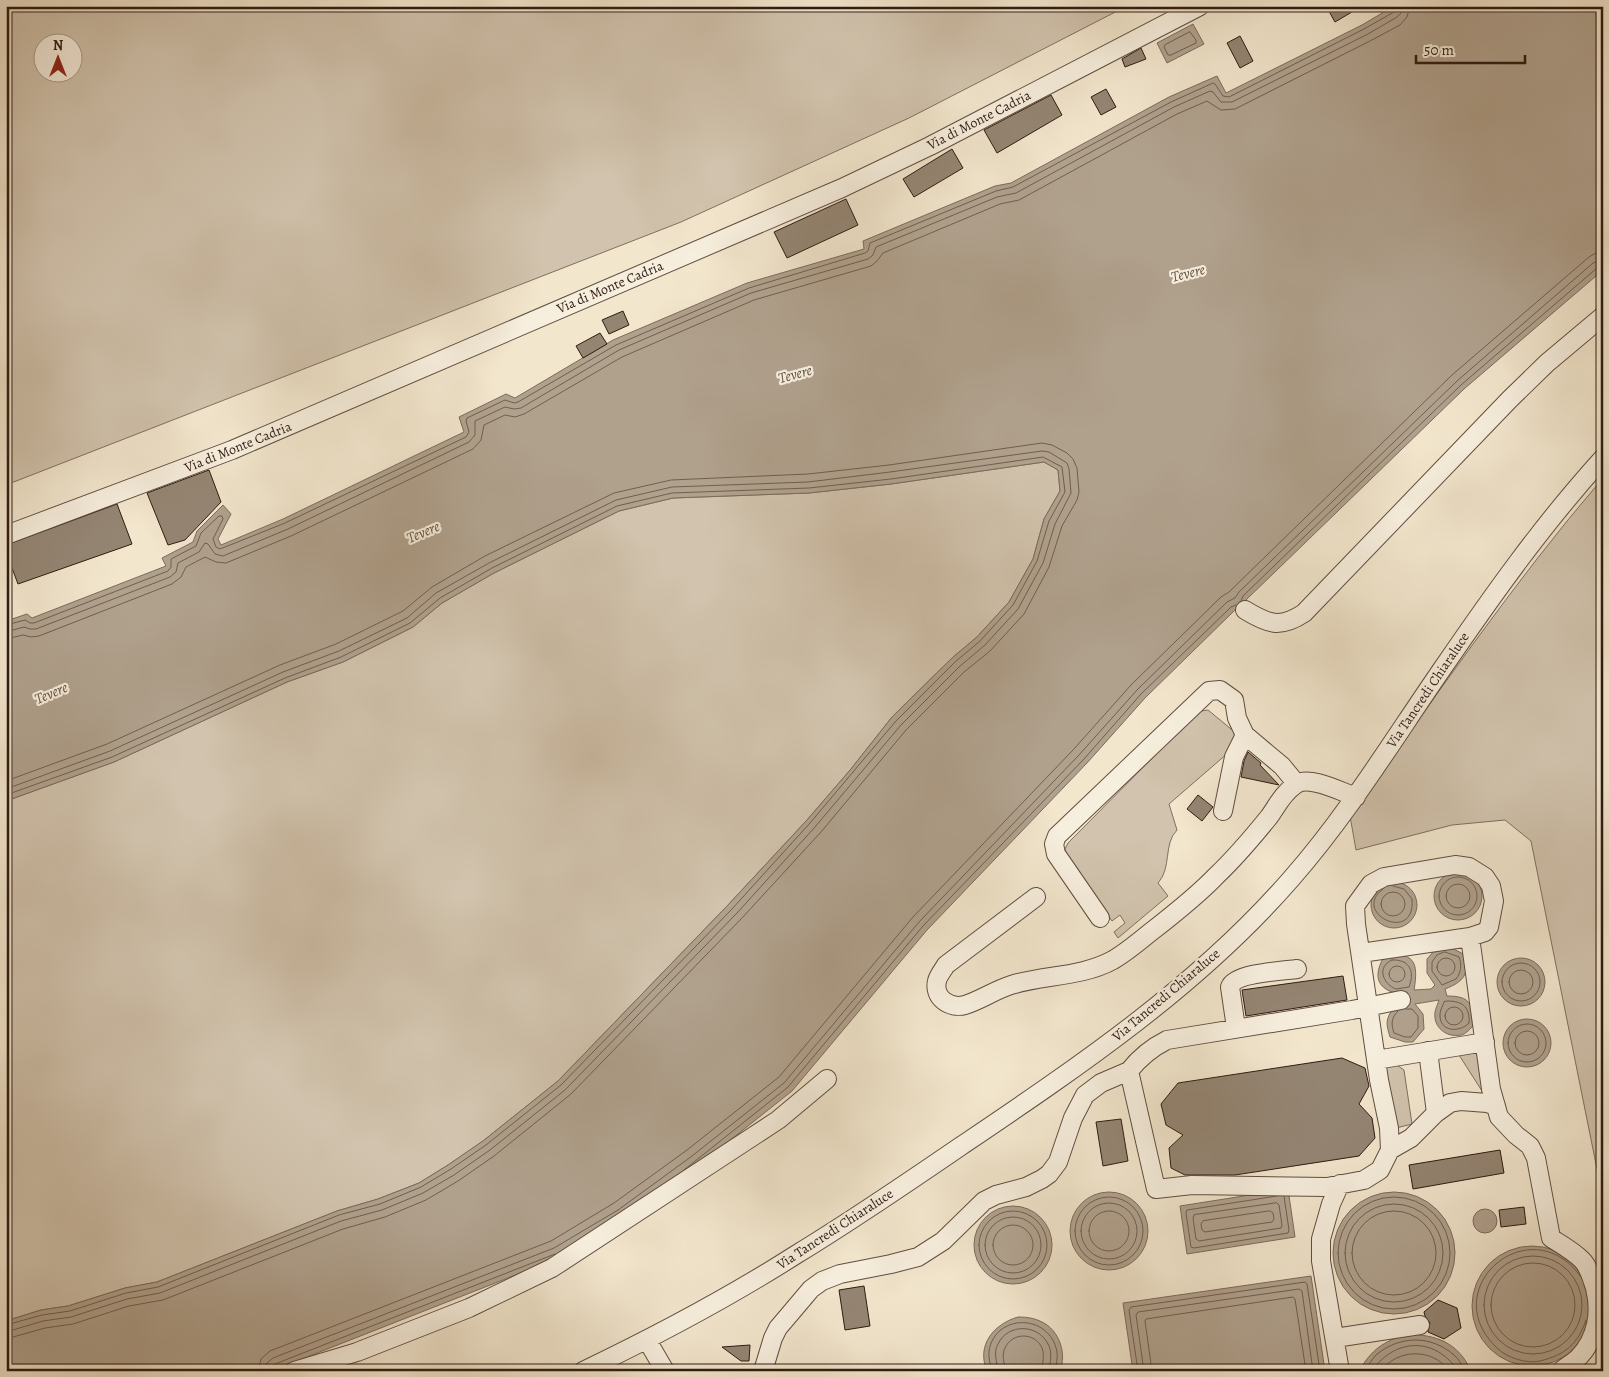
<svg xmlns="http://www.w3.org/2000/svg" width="1609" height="1377" viewBox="0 0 1609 1377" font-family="Alegreya,serif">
<rect width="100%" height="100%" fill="#f2e6cd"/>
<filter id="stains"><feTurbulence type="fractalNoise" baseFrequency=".004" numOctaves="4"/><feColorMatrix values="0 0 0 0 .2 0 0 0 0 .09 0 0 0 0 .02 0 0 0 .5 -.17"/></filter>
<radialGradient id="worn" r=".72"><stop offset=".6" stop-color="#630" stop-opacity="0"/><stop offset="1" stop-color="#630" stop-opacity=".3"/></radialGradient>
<path fill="#d1c3ad" stroke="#806f60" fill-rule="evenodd" d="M6 6H1127L909 118 681 222 6 485ZM72 42V72H42V42Z
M1044 462 1058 470 1060 491 1044 519 1033 559 1009 602 977 637 952 658 892 717 851 769 807 820 728 905 558 1081 483 1141 448 1165 419 1183 378 1199 337 1211 157 1282 125 1288 68 1306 41 1310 6 1321V801L114 762 287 682 343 662 413 627 442 603 494 573 619 511 673 498 809 493 891 484Z
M1603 478V1199L1531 841 1505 820 1452 825 1356 850 1350 816C1432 702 1511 585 1603 478Z
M1208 710 1236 733 1228 753 1169 804 1177 830C1163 844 1172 868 1158 883L1168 896 1118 938 1114 932 1125 923 1120 915 1112 921 1066 854 1065 849 1068 843 1187 723 1201 711Z
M1476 1049 1481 1053 1484 1091H1482L1459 1055V1054Z
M1394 1063 1404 1070 1412 1124 1396 1128 1385 1076 1386 1066Z"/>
<path fill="#b0a18d" stroke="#7c6b5c" d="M1394 6H1603V270L1464 389 1246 600 1250 605 1242 613 1235 610 1145 698 1087 763 927 930 792 1091 699 1165 559 1258 279 1368 268 1371H6V1321L41 1310 68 1306 125 1288 157 1282 337 1211 378 1199 419 1183 448 1165 483 1141 558 1081 728 905 807 820 851 769 892 717 952 658 977 637 1009 602 1033 559 1044 519 1060 491 1058 470 1044 462 891 484 809 493 673 498 619 511 494 573 442 603 413 627 343 662 287 682 114 762 6 801V621L27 614 32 618 166 566 162 558 193 542 197 531 223 505 231 514 218 539 221 545 283 519 464 432 459 417 506 394 515 398 613 340 747 283 864 249 863 241 995 186 1011 183 1169 97 1217 76 1226 93 1362 25Z
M1193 24 1204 44 1167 63 1157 43Z
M1434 896a24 24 0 1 1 48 0a24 24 0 1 1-48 0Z
M1371 905a23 23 0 1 1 46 0a23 23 0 1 1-46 0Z
M1444 947 1454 949 1463 954C1471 974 1463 982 1445 989L1447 996C1471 996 1472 1004 1474 1025 1470 1029 1466 1034 1461 1035 1446 1038 1433 1027 1435 1012 1436 1008 1438 1003 1439 1000L1415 1004 1423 1014 1424 1029 1413 1042H1405L1390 1037C1386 1023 1385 1020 1394 1007L1409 1004 1407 992C1395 996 1377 989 1378 974 1378 968 1381 963 1383 958 1414 950 1419 962 1414 990L1431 989 1435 985 1427 973V959L1434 951Z
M1497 982a24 24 0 1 1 48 0a24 24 0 1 1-48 0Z
M1503 1043a24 24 0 1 1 48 0a24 24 0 1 1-48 0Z
M1288 1189 1295 1237 1187 1254 1180 1206Z
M1070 1231a39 39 0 1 1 78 0a39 39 0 1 1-78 0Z
M1333 1253a61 61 0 1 1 122 0a61 61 0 1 1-122 0Z
M974 1245a39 39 0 1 1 78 0a39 39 0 1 1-78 0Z
M1473 1221a12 12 0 1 1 24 0a12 12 0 1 1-24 0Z
M1472 1306a60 60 0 1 1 120 0a60 60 0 1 1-120 0Z
M1311 1276 1325 1371H1133L1123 1303Z
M1018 1317C1027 1317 1034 1318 1042 1322 1059 1330 1067 1353 1060 1371H987C976 1345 994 1324 1018 1317Z
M1407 1334C1436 1335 1458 1342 1471 1371H1359C1372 1349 1383 1342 1407 1334Z"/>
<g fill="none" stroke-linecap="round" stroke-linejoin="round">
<path stroke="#705e50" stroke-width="1" d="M1190 32 1196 40V43L1171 55H1168L1164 47 1165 45Z
M1241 601 1243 596 1461 385 1597 268 1603 267
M6 625 25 620 30 623H34L168 571 171 567V559L196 546 201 533 219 516H222L223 519 213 539 216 547 220 549 285 523 466 437 469 432 466 421 467 418 505 400 514 403 518 402 616 345 749 288 865 253 868 251 870 243 996 191 1013 187 1171 102 1213 83 1215 84 1223 96 1229 97 1364 29 1394 12 1396 6
M6 632 24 627 30 629H36L170 577 176 572 178 563 199 552 205 543 208 544 215 554 223 556 288 529 469 442 475 435V421L505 407 514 409 521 408 619 350 751 293 868 259 873 255 876 247 997 197 1016 193 1174 107 1210 91 1213 92 1221 102H1232L1368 34 1397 17 1401 13 1402 6
M6 639 23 635 31 637 39 636 172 584 181 577 186 567 205 557 216 562 226 563 291 536 473 449 481 440 484 425 505 415 515 417 524 414 622 357 754 300 871 266 877 261 883 253 1000 204 1019 200 1177 114 1207 101 1221 110 1235 109 1370 41 1400 25 1407 17 1410 6
M6 781 107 744 280 665 336 644 403 611 432 587 485 556 614 493 671 480 808 474 889 465 1042 443 1052 445 1067 453 1073 459 1077 468 1079 492 1077 500 1062 526 1049 567 1024 614 990 651 964 672 906 730 821 832 742 918 571 1094 494 1156 458 1181 426 1200 385 1217 343 1229 163 1300 129 1306 73 1324 45 1328 6 1339
M6 789 110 751 283 672 339 651 407 618 436 593 489 563 616 500 672 487 808 482 890 472 1042 451 1049 452 1067 463 1069 469 1071 493 1055 524 1043 563 1018 609 985 645 959 667 901 725 815 827 737 913 565 1090 490 1150 454 1175 423 1193 382 1210 341 1221 160 1293 127 1299 71 1317 43 1321 6 1332
M6 795 112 757 285 678 341 657 410 623 440 598 492 568 617 506 672 493 809 488 891 479 1043 457 1062 467 1065 492 1049 521 1037 561 1013 605 980 641 955 662 896 721 810 823 732 909 561 1085 486 1145 451 1169 421 1187 380 1204 339 1215 158 1287 126 1293 70 1311 42 1315 6 1325
M1439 896a19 19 0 1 1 38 0a19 19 0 1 1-38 0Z
M1446 896a12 12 0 1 1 24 0a12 12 0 1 1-24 0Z
M1383 889C1350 913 1416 945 1412 899L1404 889 1393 886
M1381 904a12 12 0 1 1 24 0a12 12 0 1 1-24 0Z
M1445 952 1459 957C1462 964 1461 973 1456 979L1442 985 1432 971V962L1437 955Z
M1437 967a9 9 0 1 1 18 0a9 9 0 1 1-18 0Z
M1392 960C1410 959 1415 972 1409 987L1396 989C1383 984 1376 967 1392 960Z
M1502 982a19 19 0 1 1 38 0a19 19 0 1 1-38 0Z
M1389 974a8 8 0 1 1 16 0a8 8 0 1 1-16 0Z
M1509 982a12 12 0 1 1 24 0a12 12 0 1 1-24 0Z
M1447 1001C1462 1001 1470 1006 1469 1023 1459 1033 1439 1032 1440 1014 1440 1010 1443 1006 1444 1002Z
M1445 1016a9 9 0 1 1 18 0a9 9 0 1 1-18 0Z
M1398 1011C1391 1018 1391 1024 1394 1033L1405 1037H1411L1418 1028V1016L1412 1009H1405
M1508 1043a19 19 0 1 1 38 0a19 19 0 1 1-38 0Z
M1515 1043a12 12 0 1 1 24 0a12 12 0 1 1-24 0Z
M684 1170 788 1087 923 926 1084 759 1141 694 1231 607 1236 605
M1277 1196 1187 1210 1186 1213 1191 1247 1194 1248 1288 1233 1289 1230 1284 1196
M1075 1231a34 34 0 1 1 68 0a34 34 0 1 1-68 0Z
M1338 1253a56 56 0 1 1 112 0a56 56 0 1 1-112 0Z
M1277 1203 1279 1205 1282 1225 1281 1228 1199 1241 1196 1239 1193 1218 1194 1215Z
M1081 1231a28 28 0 1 1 56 0a28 28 0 1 1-56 0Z
M1345 1253a49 49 0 1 1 98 0a49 49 0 1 1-98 0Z
M1089 1231a20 20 0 1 1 40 0a20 20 0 1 1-40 0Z
M979 1245a34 34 0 1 1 68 0a34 34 0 1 1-68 0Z
M1270 1211 1273 1213 1274 1219 1272 1222 1205 1232 1202 1230 1201 1224 1203 1221Z
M1352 1253a42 42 0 1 1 84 0a42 42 0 1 1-84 0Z
M985 1245a28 28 0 1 1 56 0a28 28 0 1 1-56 0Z
M993 1245a20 20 0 1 1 40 0a20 20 0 1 1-40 0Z
M1484 1305a49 49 0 1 1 98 0a49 49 0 1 1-98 0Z
M1491 1305a42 42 0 1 1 84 0a42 42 0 1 1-84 0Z
M1581 1277C1531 1206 1434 1288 1497 1348 1507 1358 1527 1364 1540 1361 1565 1355 1578 1344 1586 1320
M258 1371 261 1359 270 1351 551 1241 614 1203 687 1150 779 1077 913 917 1073 750 1131 685 1221 597 1229 592 1452 375 1589 257 1596 253H1603
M265 1371 267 1363 273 1358 554 1248 618 1210 692 1156 784 1083 919 922 1079 755 1137 690 1227 602 1235 598 1239 592 1457 381 1593 263 1603 260
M272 1371V1367L275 1364 555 1254
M991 1371C991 1364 988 1358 989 1351 995 1313 1050 1313 1057 1352 1058 1358 1056 1364 1055 1371
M998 1371C997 1361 993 1353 998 1344 1008 1323 1038 1324 1048 1344 1053 1353 1050 1361 1049 1371
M1005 1371C1005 1363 1001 1356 1005 1348 1012 1332 1035 1332 1042 1348 1045 1356 1042 1363 1042 1371
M1138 1371 1129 1310 1131 1307 1305 1282 1307 1284 1320 1371
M1144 1371 1136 1315 1138 1312 1299 1289 1302 1291 1313 1371
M1152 1371 1145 1321 1146 1319 1293 1297 1295 1299 1306 1371
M1365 1371C1368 1366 1372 1359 1376 1355 1400 1335 1431 1335 1454 1355 1459 1359 1462 1366 1466 1371
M1372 1371C1395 1337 1436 1337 1458 1371
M1381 1371C1397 1348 1434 1348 1449 1371"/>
</g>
<path fill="#948573" stroke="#2f1b12" d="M1326 6H1362L1335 22Z
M1240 36 1253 61 1240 68 1227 43Z
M1141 48 1146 59 1125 67 1122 59Z
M1106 89 1116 107 1101 115 1091 97Z
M1051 95 1062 115 997 153 984 130Z
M952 149 963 168 914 197 903 179Z
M846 199 858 225 787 258 774 232Z
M623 311 629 325 609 334 602 320Z
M600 333 607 344 583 358 576 346Z
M209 470 221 502 185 540 168 545 147 493Z
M117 504 132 544 18 584 6 552V545Z
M1248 752 1261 763 1260 765 1279 785 1241 777 1244 761Z
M1198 795 1213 807 1202 821 1187 809Z
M1343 976 1347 1000 1246 1016 1242 990Z
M1342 1058 1365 1068 1369 1086 1359 1104 1372 1118 1375 1138 1359 1156 1235 1175H1185L1171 1168 1169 1148 1183 1135 1166 1125 1161 1104 1178 1083Z
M1121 1119 1128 1161 1103 1166 1096 1122Z
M1500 1150 1504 1173 1413 1189 1409 1165Z
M1524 1207 1526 1224 1501 1227 1499 1210Z
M864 1286 870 1326 845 1330 839 1290Z
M1438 1300 1457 1308 1461 1328 1444 1339 1428 1332 1430 1323 1425 1316 1424 1312Z
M750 1345 749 1361H741L722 1347Z"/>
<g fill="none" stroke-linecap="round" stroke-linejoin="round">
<g stroke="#604e41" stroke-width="20">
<path id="minor" d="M6 535 232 450 842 188 930 146 1200 6
M1245 610C1268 624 1280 629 1304 613L1510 399 1547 363 1603 316
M1223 811 1234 757 1245 735
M1036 897 946 965C943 970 938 976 937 981 933 998 950 1009 965 1005 981 1000 995 990 1011 985 1044 975 1082 977 1113 960 1125 953 1136 944 1147 935 1170 917 1195 898 1216 876 1235 858 1252 838 1269 817 1277 806 1283 793 1295 785 1309 774 1341 792 1356 797
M1100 918 1056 854 1054 844 1057 836 1209 691 1220 690 1234 700 1237 718 1245 735 1282 766 1296 783
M1470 937 1491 1089 1499 1117 1516 1135 1530 1146 1536 1158 1551 1238C1562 1245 1573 1251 1582 1260 1589 1267 1592 1279 1595 1288 1601 1312 1597 1338 1579 1357 1574 1362 1567 1366 1561 1371
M1361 953 1470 937 1485 932 1489 927 1494 901 1491 886 1485 877 1469 867 1455 865 1384 877 1371 884 1355 906 1356 924 1379 1080 1389 1128 1390 1150 1380 1170 1364 1180 1327 1187 1192 1185 1156 1189 1129 1071C1140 1057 1151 1048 1167 1040L1352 1010 1401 1000
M1236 1028 1230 987C1235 973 1282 971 1297 969
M1428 1051 1436 1113
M1376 1060 1485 1042
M1390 1150 1411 1138 1436 1113 1450 1103 1461 1101 1487 1103 1496 1106
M1335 1338 1420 1325
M647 1340 665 1371
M294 1371 357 1352 469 1308 552 1268 778 1120 827 1079
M583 1371C656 1336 728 1298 797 1254 853 1220 907 1183 961 1146 1078 1067 1197 987 1291 879 1348 814 1393 740 1442 669 1492 596 1543 524 1603 458
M763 1371 773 1338 778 1328 811 1289 822 1281 840 1274 891 1264 918 1257 943 1241 984 1201 996 1195 1026 1187 1042 1179 1049 1174 1058 1162 1073 1118 1085 1095 1101 1083 1129 1071
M1340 1371 1321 1261V1239L1331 1204 1340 1184"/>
</g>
<use href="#minor" stroke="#f7efde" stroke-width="18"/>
</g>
<g text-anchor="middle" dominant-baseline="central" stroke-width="4.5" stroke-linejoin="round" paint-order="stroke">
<g font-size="14" fill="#2f1b12" stroke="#f7efde">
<text transform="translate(979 120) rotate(-27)">Via di Monte Cadria</text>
<text transform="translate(610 287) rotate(-23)">Via di Monte Cadria</text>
<text transform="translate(238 447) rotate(-22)">Via di Monte Cadria</text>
<text transform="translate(1428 690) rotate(-56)">Via Tancredi Chiaraluce</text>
<text transform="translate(1166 995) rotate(-40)">Via Tancredi Chiaraluce</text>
<text transform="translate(835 1229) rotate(-33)">Via Tancredi Chiaraluce</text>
</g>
<g font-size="15" font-style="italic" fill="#635143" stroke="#f7efde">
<text transform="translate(1188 273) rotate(-14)">Tevere</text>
<text transform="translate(795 374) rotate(-15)">Tevere</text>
<text transform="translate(423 532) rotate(-23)">Tevere</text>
<text transform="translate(51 693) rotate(-23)">Tevere</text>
</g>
</g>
<rect width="1609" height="1377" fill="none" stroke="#f2e6cd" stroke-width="25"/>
<rect x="8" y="8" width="1594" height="1362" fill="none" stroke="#2f1b12" stroke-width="2.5"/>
<rect x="12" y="12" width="1584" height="1352" fill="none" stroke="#2f1b12"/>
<g transform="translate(58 58)"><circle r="24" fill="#f7efde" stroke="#a79a8c"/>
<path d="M0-4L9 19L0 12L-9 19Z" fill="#8f2418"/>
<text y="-8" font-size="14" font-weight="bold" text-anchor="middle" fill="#2f1b12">N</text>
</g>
<path d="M1416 55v8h109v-8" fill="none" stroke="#2f1b12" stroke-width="2.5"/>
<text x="1424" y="55" font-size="15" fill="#2f1b12" stroke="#f7efde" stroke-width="4" paint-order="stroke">50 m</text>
<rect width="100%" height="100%" filter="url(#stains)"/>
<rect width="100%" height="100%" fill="url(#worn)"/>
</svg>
